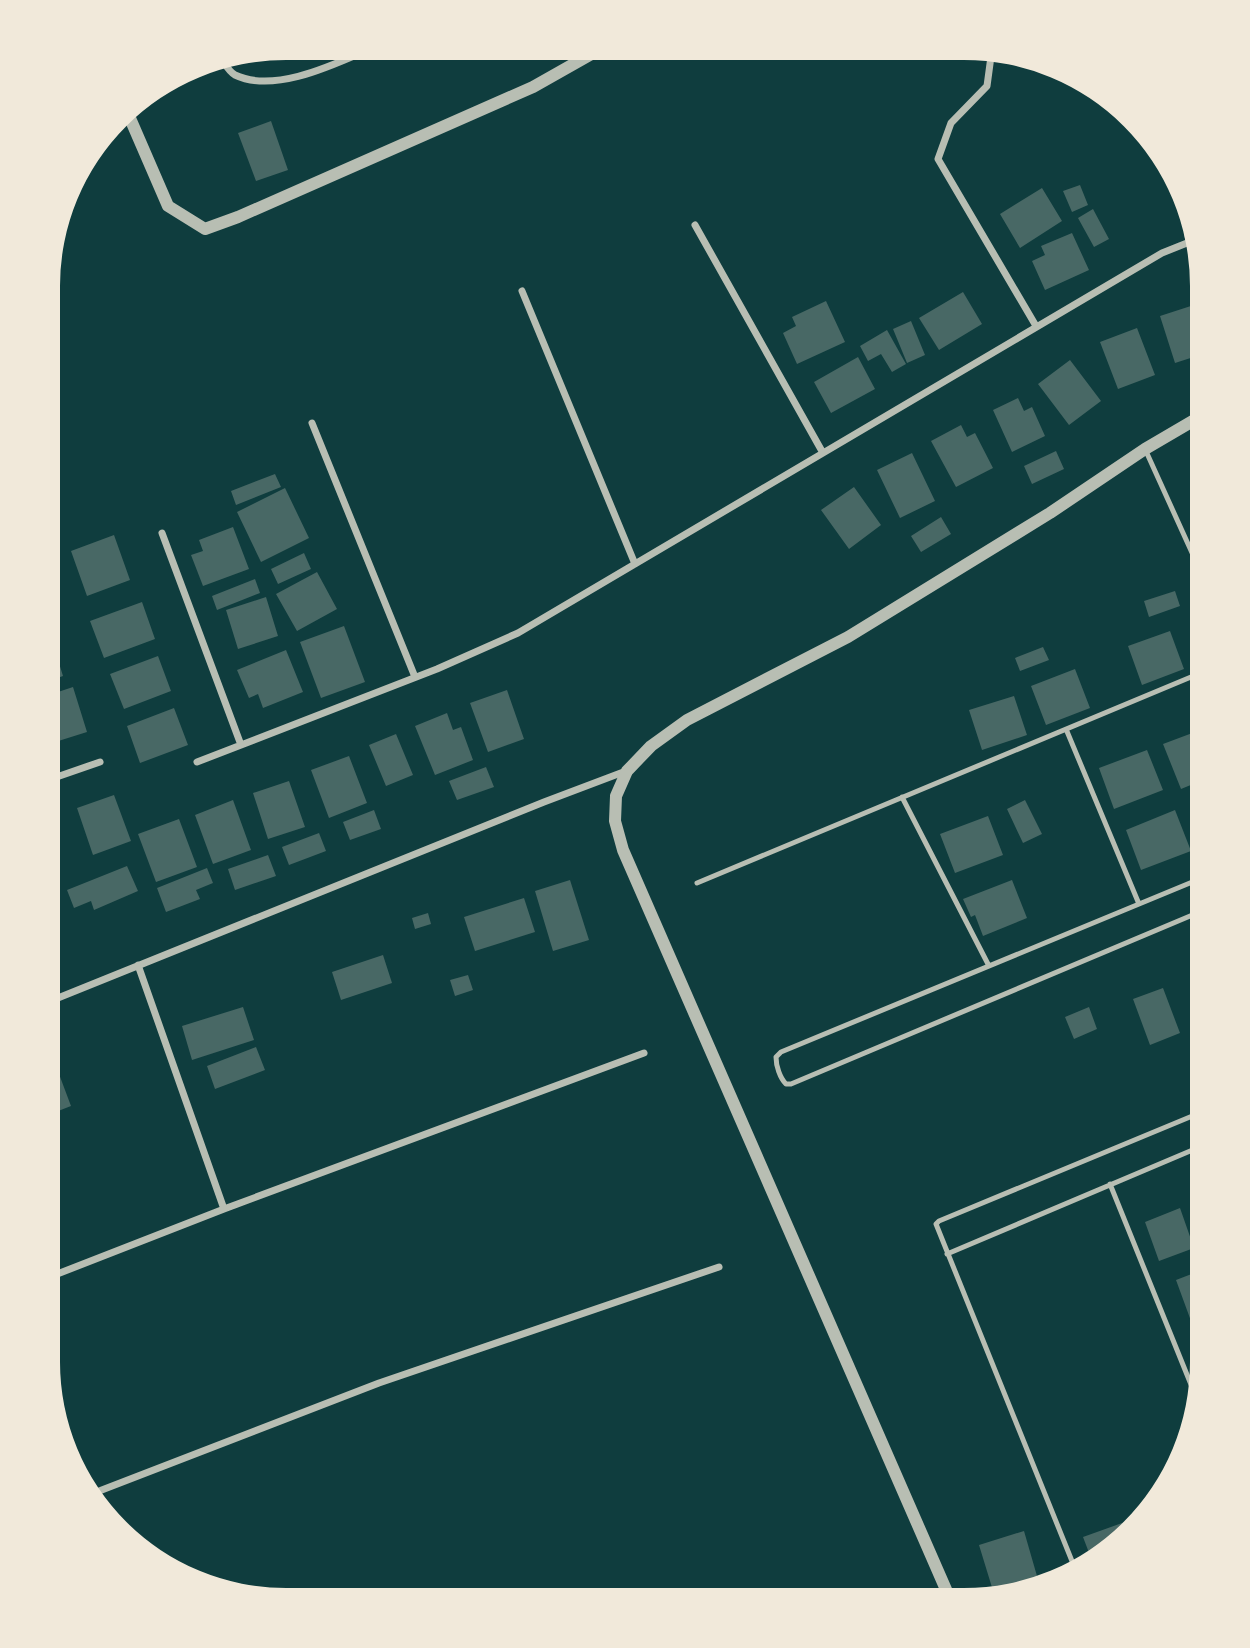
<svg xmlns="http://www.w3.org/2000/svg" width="1250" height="1648" viewBox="0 0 1250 1648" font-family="'PT Serif',serif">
<rect width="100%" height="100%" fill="#0f3d3e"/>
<path fill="#486865" d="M271 121 288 170 256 181 238 133Z
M1080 185 1088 205 1072 212 1063 191Z
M1042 188 1062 221 1020 248 1000 214Z
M1093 209 1109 239 1094 247 1078 218Z
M1072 233 1089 270 1045 290 1032 261 1045 255 1041 246Z
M963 292 982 324 939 350 919 318Z
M826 301 845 342 797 364 783 333 796 326 792 317Z
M1197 304 1203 322V354L1175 363 1160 316Z
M911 321 925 355 907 363 893 329Z
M1137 328 1155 375 1118 389 1100 342Z
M887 330 906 364 892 372 881 354 868 361 860 346Z
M858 357 875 389 831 413 814 382Z
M1070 360 1101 401 1069 425 1038 384Z
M1018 398 1024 411 1032 407 1045 436 1012 452 993 410Z
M961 425 967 437 975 433 993 468 956 487 931 441Z
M1056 451 1064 469 1032 484 1024 466Z
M912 453 935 501 900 518 877 470Z
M275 474 281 487 236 505 231 491Z
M854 487 881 525 849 549 821 510Z
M285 488 309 538 261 562 237 512Z
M941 517 951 534 921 552 911 536Z
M233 527 249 569 203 586 191 555 203 551 199 540Z
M114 535 130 580 87 596 71 551Z
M304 553 311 569 278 584 271 569Z
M317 572 337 609 297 631 276 594Z
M255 579 260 593 217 610 212 596Z
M1175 591 1180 606 1149 617 1144 601Z
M266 597 278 636 238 649 226 610Z
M142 602 155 639 104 658 90 621Z
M344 626 365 682 321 698 300 642Z
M49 631 63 676 49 681Z
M1170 631 1184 669 1142 685 1128 646Z
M1043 647 1049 660 1020 671 1015 658Z
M286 650 303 692 263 708 258 694 249 698 237 670Z
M158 656 171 691 124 709 110 674Z
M1075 669 1090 708 1046 725 1031 686Z
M73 687 87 732 52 743 48 733 49 695Z
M507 690 524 739 488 752 470 703Z
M1014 696 1027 735 982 750 969 710Z
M174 708 188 745 140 763 127 726Z
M447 713 453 730 461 727 473 760 435 775 415 726Z
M1203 729V780L1181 789 1163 744Z
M396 734 413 775 386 786 369 745Z
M1147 750 1163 790 1114 809 1099 768Z
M349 756 367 803 329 818 311 770Z
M486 767 494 787 457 800 449 781Z
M289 781 305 827 268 839 253 793Z
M114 795 131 841 93 855 77 808Z
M1202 799V839L1190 803Z
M233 800 251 850 213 864 195 815Z
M1025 800 1042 834 1023 843 1007 809Z
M374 810 381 829 350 840 343 822Z
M1175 810 1191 851 1141 870 1126 830Z
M988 816 1003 855 955 873 940 834Z
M179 819 197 867 156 882 138 834Z
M319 833 326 851 289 865 282 847Z
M268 855 276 876 235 890 228 869Z
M127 866 138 891 94 910 91 901 74 908 67 890Z
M207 868 213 883 196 890 200 899 166 912 157 888Z
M570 880 589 940 553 951 535 891Z
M1012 880 1027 918 983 936 975 915 971 917 963 899Z
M524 898 535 932 475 951 464 917Z
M428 913 431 924 415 929 412 918Z
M383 955 392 983 341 1000 332 972Z
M468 975 473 990 455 996 450 980Z
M1163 988 1180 1033 1150 1045 1133 999Z
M243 1007 254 1040 192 1060 182 1026Z
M1089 1007 1097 1029 1074 1039 1065 1017Z
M256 1047 265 1070 215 1089 207 1066Z
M59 1074 71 1106 48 1115V1078Z
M1202 1204V1222L1196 1207Z
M1180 1208 1194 1248 1159 1261 1145 1222Z
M1202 1270V1330L1195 1332 1176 1280Z
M1136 1518 1091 1558 1083 1537Z
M1024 1531 1039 1583 994 1594 979 1545Z"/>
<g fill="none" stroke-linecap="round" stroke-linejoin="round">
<path stroke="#b8beb3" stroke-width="5" d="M1145 449 1203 577
M1066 729 1139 904
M902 797 989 966
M697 883 1203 672
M1202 911 791 1084H786C780 1078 776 1066 776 1057L781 1052 1202 878
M1110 1184 1196 1397
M947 1254 1202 1146
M1076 1571 936 1224 939 1221 1202 1112"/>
<path stroke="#b8beb3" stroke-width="7" d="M992 49 987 86 951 123 938 159 1036 326
M221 58C225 64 229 72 235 75 275 94 335 64 372 48
M1184 204 1189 242
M695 225 823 453
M522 291 635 564
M312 423 415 677
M162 533 241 745
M197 762 437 669 518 633 1162 253 1192 241
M48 780 100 762
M138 965 224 1209
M48 1002 544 802 626 771
M47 1278 224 1209 644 1053
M94 1493 379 1383 719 1267"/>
<path stroke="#b8beb3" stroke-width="12" d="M126 109 168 206 205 229 238 217 533 87 602 48
M951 1601 623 850 615 821 616 796 627 771 651 746 687 720 848 637 1050 513 1145 449 1203 415"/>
</g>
<path d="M0 0H1250V1648H0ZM286 60H964A226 226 0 0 1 1190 286V1362A226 226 0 0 1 964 1588H286A226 226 0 0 1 60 1362V286A226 226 0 0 1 286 60Z" fill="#f1e9da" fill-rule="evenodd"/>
</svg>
